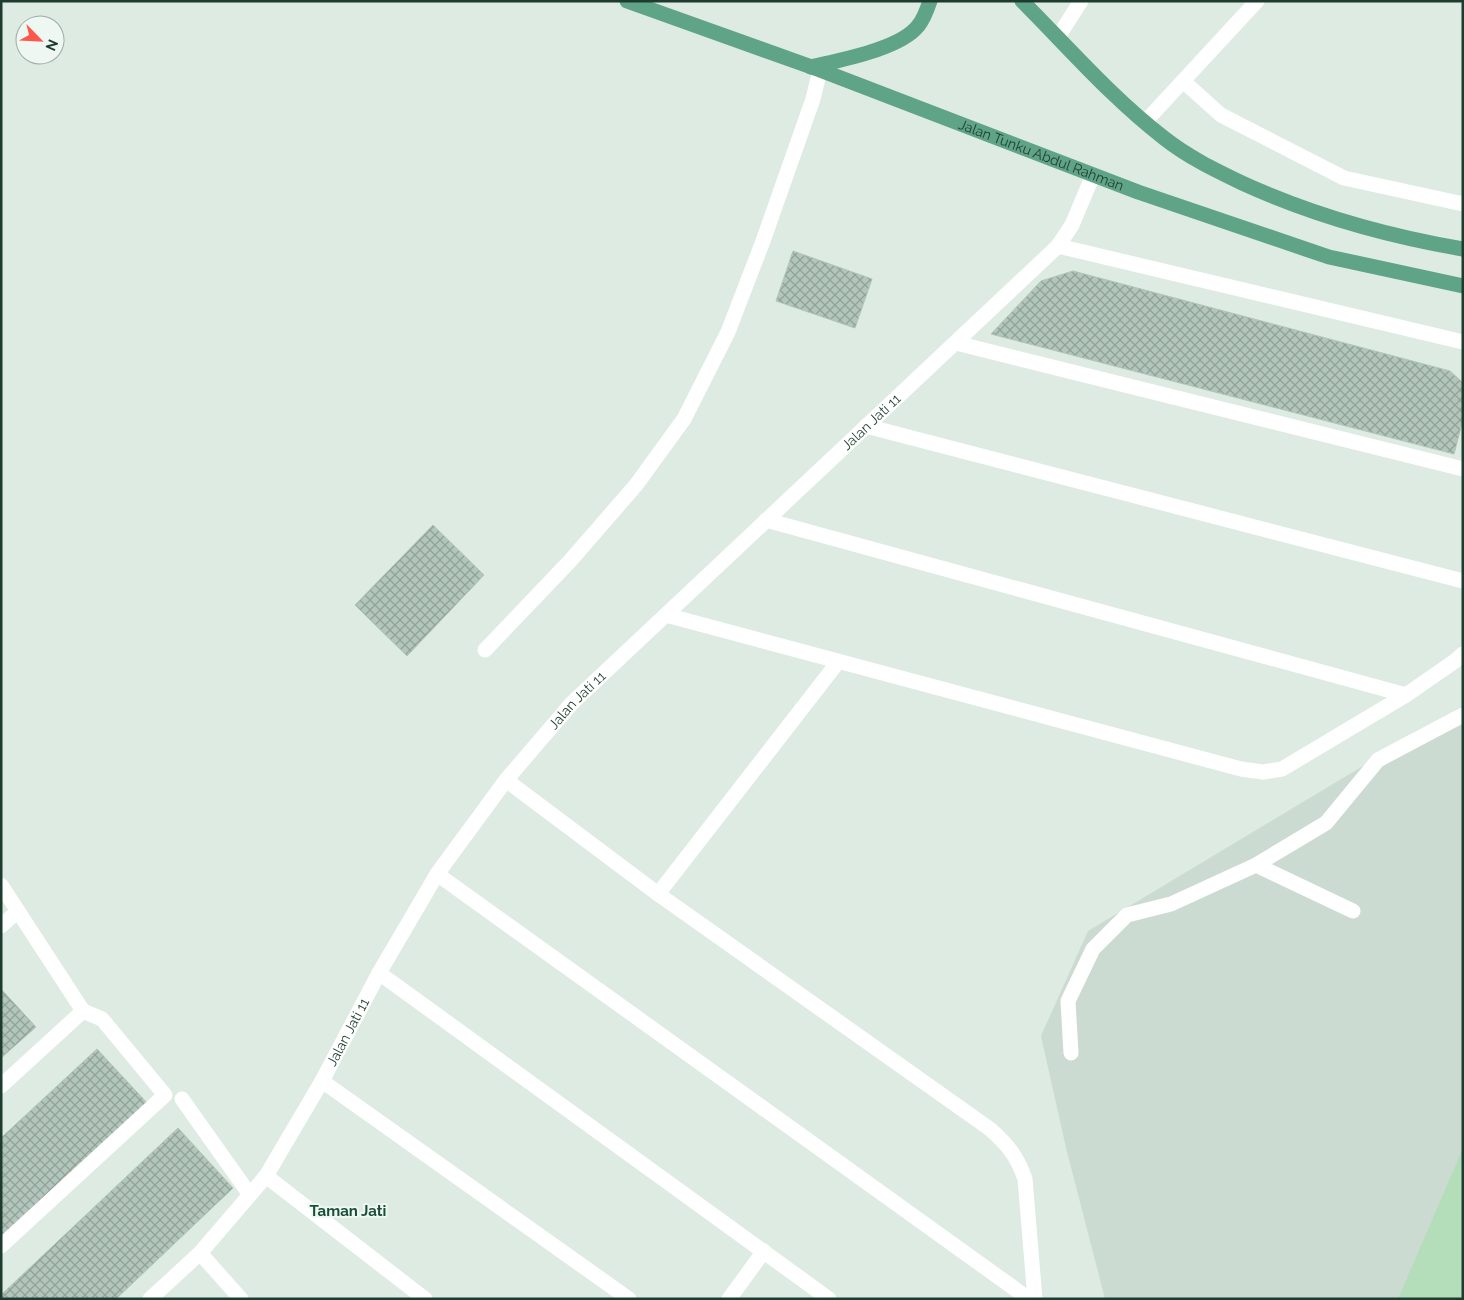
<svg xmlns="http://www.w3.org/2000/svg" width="1464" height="1300" viewBox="0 0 1464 1300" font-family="Raleway,sans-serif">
<defs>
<pattern id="building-cross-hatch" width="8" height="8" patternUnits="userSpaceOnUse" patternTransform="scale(1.25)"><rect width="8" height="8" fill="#b3c6bb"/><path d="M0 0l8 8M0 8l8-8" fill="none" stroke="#91a298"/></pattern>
</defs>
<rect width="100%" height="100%" fill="#deebe3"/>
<path fill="#ccdbd1" d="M1463 706V1299H1105L1066 1148 1041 1036 1088 931Z"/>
<path fill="#b4deb9" d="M1463 1148V1299H1398Z"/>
<path fill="url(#building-cross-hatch)" stroke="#b0c5b8" d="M793 251 872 279 855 328 776 301Z
M1073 271 1450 371 1463 383V419L1454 454 991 334 1041 281Z
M433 525 484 575 407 656 355 605Z
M1 989 36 1027 1 1058Z
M97 1049 148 1104 1 1241V1138Z
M178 1128 233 1188 116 1299H1V1295Z"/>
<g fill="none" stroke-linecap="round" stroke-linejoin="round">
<path stroke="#fff" stroke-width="15" d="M956 343 1463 469
M766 520 1406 695
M485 650 570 561 636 485 684 419 728 332 763 241 813 99 820 70
M1256 865 1353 911
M437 874 1029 1299
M1 926 18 911
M1071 1053 1068 1001 1093 949 1127 915 1171 904 1256 865 1326 823 1378 760 1463 715
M322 1081 629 1299
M182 1099 250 1195
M1 1246 165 1095 102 1019 83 1011
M200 1253 241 1299
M729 1299 764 1251"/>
<g stroke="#fff" stroke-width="15">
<path d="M1058 37 1081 1"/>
<path d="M1183 81 1221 115 1344 178 1463 204"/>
<path d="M1145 122 1257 1"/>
<path d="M1058 246 1463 342"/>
<path d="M866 426 1463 581"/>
<path d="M666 615 1241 769 1263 772 1282 769 1406 695 1455 661 1463 654"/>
<path d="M506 780 658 894 990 1129C1008 1145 1017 1156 1025 1179L1035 1299"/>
<path d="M1 885 83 1011 1 1086"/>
<path d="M658 894 838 662"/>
<path d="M379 973 829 1299"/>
<path d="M266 1176 425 1299"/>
<path id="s1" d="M150 1299 200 1253 266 1176 322 1081 379 973 437 874 506 780 572 703 1058 246 1072 225 1093 175"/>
</g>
<g stroke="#5fa486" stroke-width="15">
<path id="s2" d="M627 1 820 70 1138 192 1329 257 1463 286"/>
<path d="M1022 1C1068 47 1112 98 1164 138 1188 157 1215 170 1242 183 1312 215 1387 236 1463 249"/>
<path d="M811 67C840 60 900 49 918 26 924 19 927 10 930 1"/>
</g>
</g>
<g text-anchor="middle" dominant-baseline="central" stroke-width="4" stroke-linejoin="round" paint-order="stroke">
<g font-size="14" fill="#1e3b2f" stroke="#eef7f1">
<text stroke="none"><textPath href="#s2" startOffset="442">Jalan Tunku Abdul Rahman</textPath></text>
<text stroke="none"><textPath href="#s1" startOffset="1145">Jalan Jati 11</textPath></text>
<text stroke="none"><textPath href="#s1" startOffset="740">Jalan Jati 11</textPath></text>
<text stroke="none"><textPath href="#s1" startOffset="335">Jalan Jati 11</textPath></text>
</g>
<g font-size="15" font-weight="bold" fill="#194f38" stroke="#eef7f1">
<text x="348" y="1211">Taman Jati</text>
</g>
</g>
<rect width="1464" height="1300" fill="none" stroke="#1e3b2f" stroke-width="5"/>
<g transform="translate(40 40) rotate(114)"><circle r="24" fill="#eef7f1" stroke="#9baca3"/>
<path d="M0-4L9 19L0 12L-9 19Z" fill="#fc574a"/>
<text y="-8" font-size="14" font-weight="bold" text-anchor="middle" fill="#1e3b2f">N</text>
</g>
</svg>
